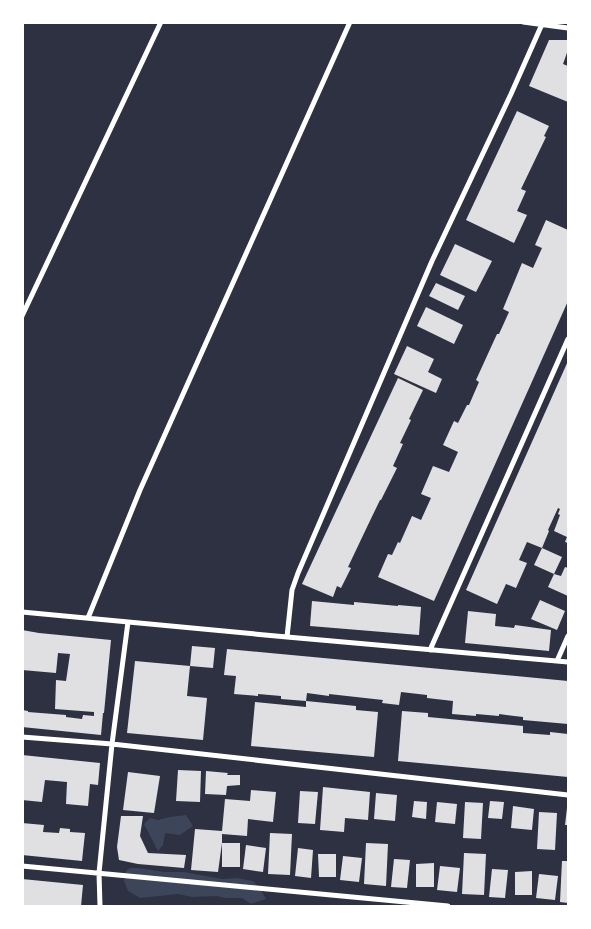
<svg xmlns="http://www.w3.org/2000/svg" width="591" height="929" viewBox="0 0 591 929" font-family="'Asap Condensed',sans-serif">
<rect width="100%" height="100%" fill="#2d3142"/>
<path fill="#3c4559" d="M186 815 193 826 180 835 165 833 163 845 158 851 144 824 150 818 158 820 170 817Z
M130 868H138L165 872H184L222 879 237 878 253 881 262 892 266 899 251 904 242 898H225L217 896 192 897 178 894 140 898 128 891 124 881 126 871Z"/>
<path fill="#e0e0e3" d="M549 40H568V50L563 64 568 66V102L529 86Z
M517 111 549 126 544 136 546 137 521 189 526 191 517 211 527 215 514 243 466 220Z
M546 220 568 230V301L434 601 378 577 388 554 392 555 398 542 400 543 412 516 421 520 431 498 421 494 433 466 449 472 458 452 443 445 454 421 458 423 467 405H469L479 382 476 380 497 334H499L509 312 503 309 522 263 533 268 542 248 535 245Z
M455 244 492 261 476 292 440 275Z
M436 283 465 296 458 310 429 296Z
M426 307 463 325 454 344 417 326Z
M407 346 434 359 428 372 442 379 436 393 394 374Z
M568 361V543L565 542 567 537 554 531 560 515 558 514 560 509 558 508 548 530 549 531 542 548 527 542 519 560 527 563 516 588 506 584 497 604 466 590Z
M398 378 423 390 409 419 411 420 400 443 403 444 393 466 397 468 381 500H380L367 527 348 567 351 568 341 588 337 586 333 597 302 584Z
M542 548 562 557 554 574 534 565Z
M565 567 568 568V596L548 587 554 574 561 576Z
M540 600 565 611 557 630 531 619Z
M312 601 354 605V602L398 606V605L421 607 419 635 310 626Z
M468 611 496 614 495 626 514 628 515 625 551 630 549 651 465 643Z
M22 630 39 633 111 640 104 713H103L101 735 22 727V710L28 711V712L66 715V717L82 719 83 715 94 716V712L55 709 56 680 66 681 70 654 58 653 56 673 22 670Z
M192 646 215 648 213 668 190 666 187 696 207 698 203 740 127 733 135 661 190 666Z
M227 649 568 681V724L523 720V717L499 714V716L476 714V716L452 714 453 701 427 698V695L401 692 399 705 382 703 383 700 329 694V696L307 693 306 701 281 699V696L258 694V696L234 694 236 676 224 675Z
M306 701 356 706V710L378 712 374 757 251 746 255 702 306 707Z
M402 711 428 713V717L523 726V733L550 735V732L568 734V777L398 761Z
M22 755 100 763 98 785 90 784 88 806 66 804 67 782 45 780 42 802 22 800Z
M178 770 201 771 200 802 176 801Z
M206 771 228 773 227 775H240V785L227 786 226 795 205 794Z
M128 772 160 776 154 813 123 810Z
M323 787 370 792 368 820 345 818 344 832 320 830Z
M251 790 276 792 273 822 248 819 247 836 222 834V843H240V867H222V843L218 872 191 870 195 829 222 831 225 799 250 801Z
M300 791 318 792 315 824 298 823Z
M376 793 397 795 395 821 374 819Z
M414 801 427 802 426 819 412 817Z
M490 801 504 802 502 819 488 818Z
M437 802 457 804 455 824 435 822Z
M465 802 483 803 481 839 463 838Z
M513 806 534 809 532 830 511 828Z
M567 808H568V825H565Z
M539 812 557 813 555 850 537 849Z
M121 816H143L140 836 148 853 186 855 184 868 138 864 119 860 117 847Z
M22 823 44 825 43 832 59 833 60 828 70 829V832L85 833 82 861 22 855Z
M270 833 292 834 290 875 268 874Z
M366 843 388 844 386 886 364 884Z
M246 845 266 848 263 872 243 869Z
M298 848 313 850 311 878 295 876Z
M464 853 486 854 484 895 462 894Z
M318 854H336V877H319Z
M343 856 362 858 359 882 340 880Z
M394 859 410 860 407 888 391 887Z
M562 861H568V903L560 902Z
M434 863V887H416V864Z
M440 866 460 868 457 892 437 890Z
M492 869 508 870 505 898 489 897Z
M532 871V895H515V872Z
M539 874 558 876 555 900 536 898Z
M22 879 83 885 81 906H22Z"/>
<g fill="none" stroke-linecap="round" stroke-linejoin="round">
<path stroke="#fff" stroke-width="5" d="M523 22 568 28
M22 316 161 22
M22 612 287 637 568 662
M88 618 140 490 350 22
M287 637 292 590 298 573 432 261 511 94 543 22
M430 650 568 339
M557 661 568 636
M22 737 112 744 568 795
M22 866 448 906
M100 906 99 873 112 744 128 622"/>
</g>
<rect width="591" height="929" fill="none" stroke="#ffffff" stroke-width="48"/>
</svg>
